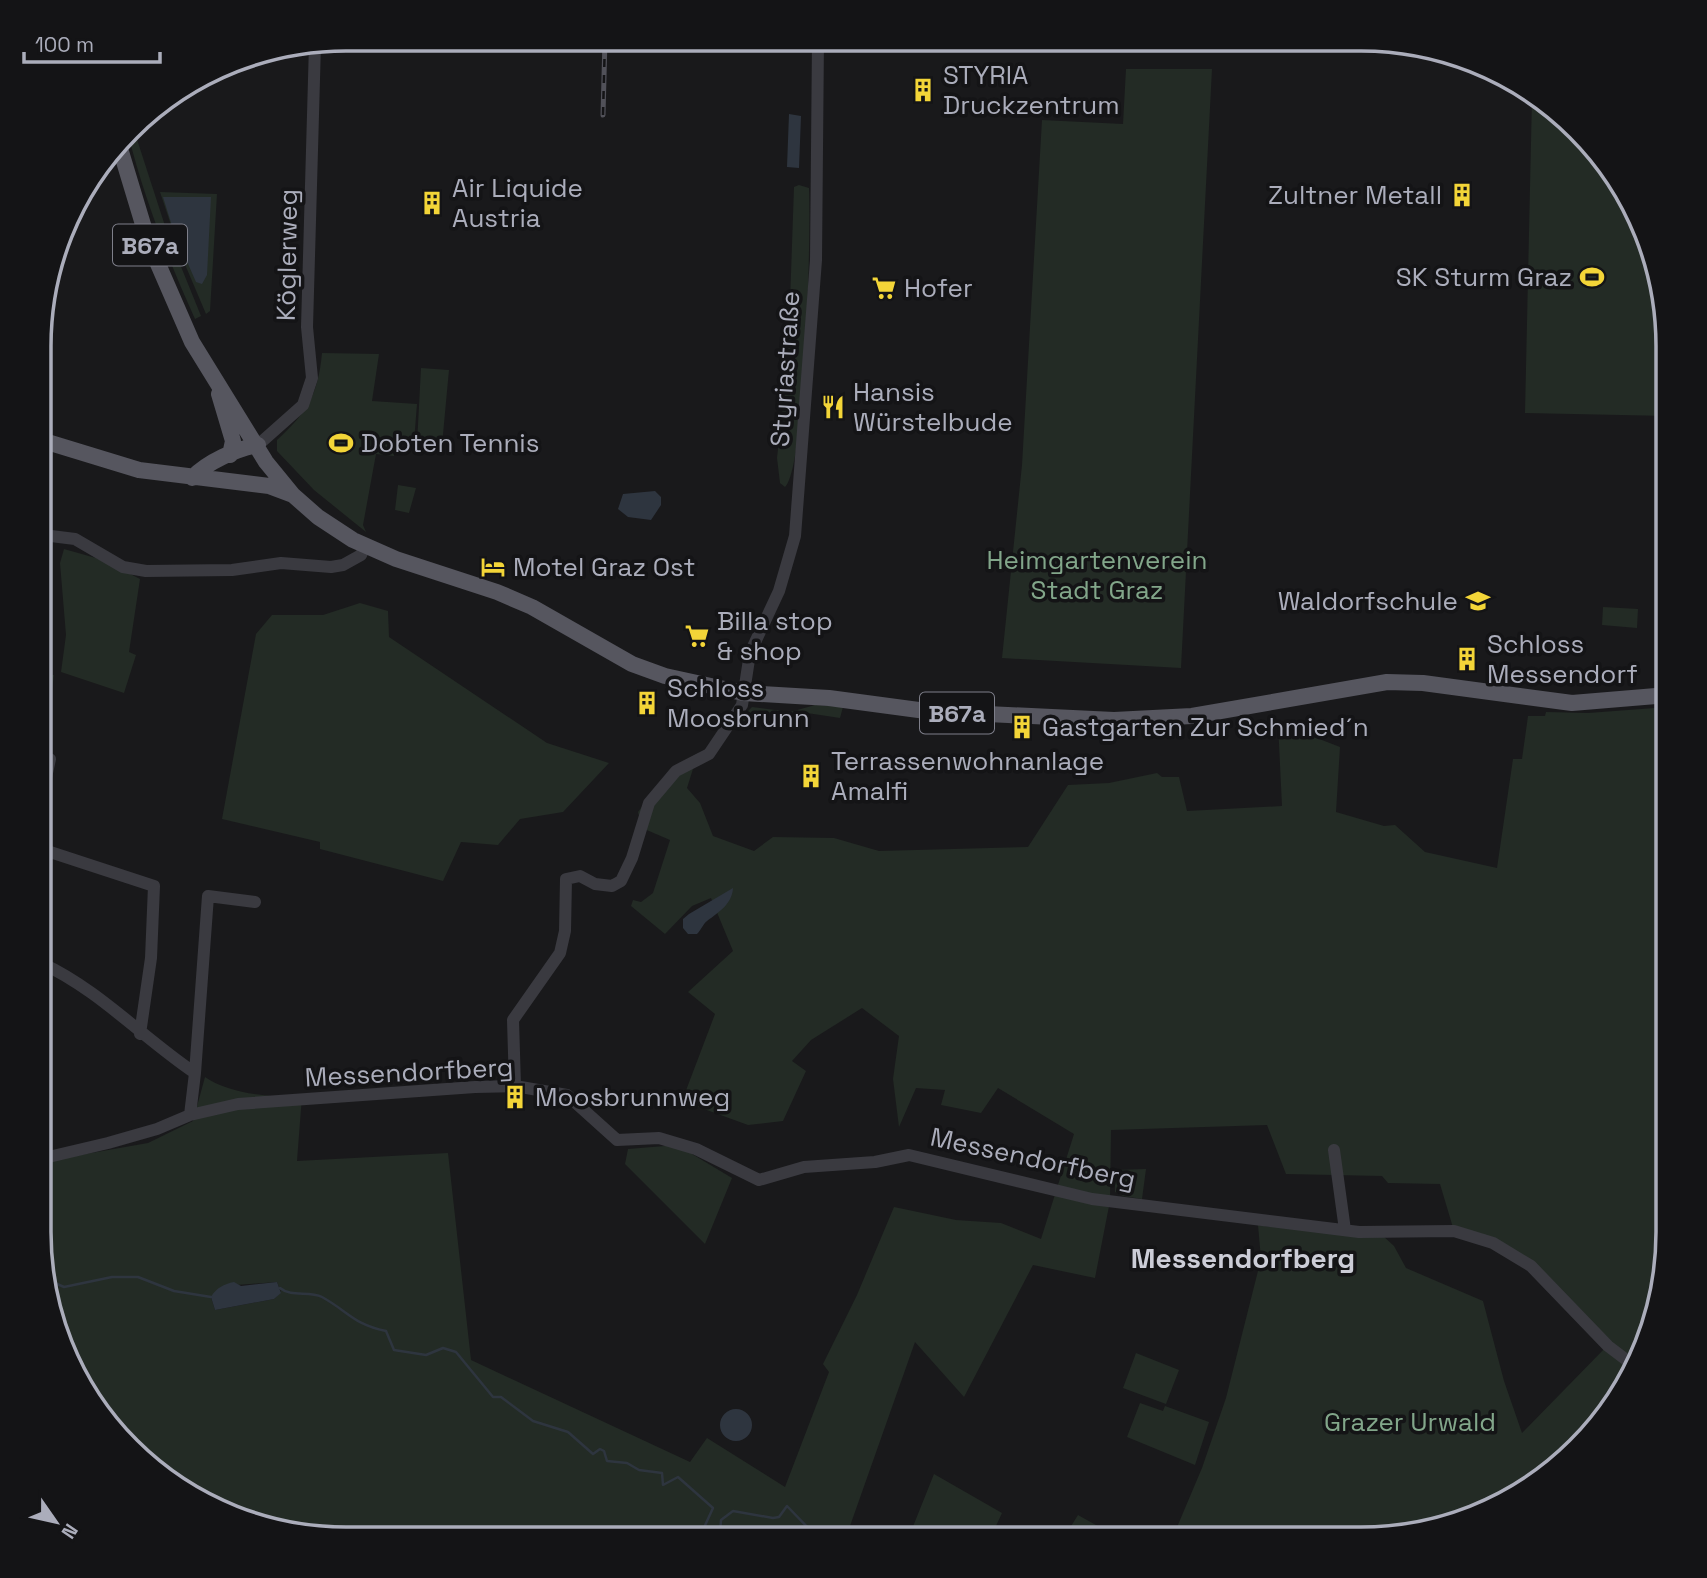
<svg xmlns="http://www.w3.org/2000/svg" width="1707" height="1578" viewBox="0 0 1707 1578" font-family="'Space Grotesk',sans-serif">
<rect width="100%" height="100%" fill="#19191b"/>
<path fill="#232b25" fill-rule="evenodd" d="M1126 69H1212L1181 668 1002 658 1022 465 1042 120 1123 124Z
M1532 97 1592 144 1645 229 1668 326V416L1525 413Z
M133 127 167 232 201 316 195 319C168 259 144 198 128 134Z
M799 185 809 188C811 228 806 469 785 487L780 483 777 458 788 360 794 187Z
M160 192 217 194 210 311 206 314 181 255Z
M322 353 379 354 372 401 417 404 414 442 395 443 394 456 376 454 363 525 366 532 314 490 277 451V440C307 412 318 396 322 353Z
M421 368 449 370 442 445 417 444Z
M398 485 416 488 409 513 395 510Z
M64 549 103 560 140 579 129 652 136 655 124 693 61 672 66 635 60 563Z
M360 603 388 611 389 637 547 743 609 763 563 812 520 819 498 845 461 842 443 881 320 849V842L222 819 256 634 272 615H323Z
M1603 607 1638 609 1637 628 1602 625Z
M54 675 42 759V676Z
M815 705 843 707 840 718 794 711 793 714 763 712 745 721 740 719 752 707 790 712Z
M1668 707V1232L1637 1368 1563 1463 1478 1516 1381 1539H1172L1202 1468 1226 1398 1261 1259 1258 1225 1270 1227 1283 1222 1382 1235 1394 1246 1406 1268 1483 1301 1504 1381 1522 1433 1607 1346 1531 1266 1454 1231 1440 1184 1388 1183 1382 1176 1286 1174 1267 1125 1111 1130 1110 1201 1095 1278 1033 1265 964 1397 915 1342 850 1526 870 1539H346L210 1508 115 1434 62 1349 39 1252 40 1162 148 1143 193 1121 205 1077C229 1094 273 1098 302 1096L297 1161 448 1153 471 1360 690 1462 707 1438 785 1487 829 1372 823 1364 857 1295 894 1207 956 1220 1001 1223 1041 1239 1074 1134 998 1088 981 1113 941 1105 945 1090 916 1088 899 1127 893 1079 899 1036 862 1008 811 1040 792 1061 806 1071 783 1121 748 1125 682 1101 715 1014 688 992 733 951 711 898 692 906 665 934 631 906 633 900 641 902 653 893 670 840 642 828 638 812 670 769 698 753 687 788 700 803 713 836 754 851 773 837 834 838 879 851 1028 847 1068 785 1109 783 1157 773 1162 777H1179L1187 811 1282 806 1278 723 1340 747 1336 812 1384 826 1395 825 1425 852 1497 868 1513 759H1522L1528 716H1545L1546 712 1588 713ZM277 1282 281 1292 274 1299 215 1310 211 1297 236 1285Z
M677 1145 732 1178 705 1244 625 1164 628 1149Z
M1146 1169 1142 1199 1123 1196 1115 1192V1170Z
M1136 1353 1179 1370 1166 1404 1123 1388Z
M1140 1403 1163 1411 1165 1406 1209 1422 1195 1465 1127 1437Z
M934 1474 1002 1513 990 1539H908Z
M1078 1515 1121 1539H1063Z"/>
<path fill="#2e353f" d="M789 114 801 116 799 168 787 167Z
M163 197H211L207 275 202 284 196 282 185 257 182 258Z
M655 491 661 497V505L651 520 628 517 618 509 623 494Z
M733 888C732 904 719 912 707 921 703 924 701 930 697 934H688L683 928V919L689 914Z
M234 1282 241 1286 277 1282 281 1293 274 1299 215 1310 211 1297C216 1288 224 1284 234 1282Z
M720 1425a16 16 0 1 1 32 0a16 16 0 1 1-32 0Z"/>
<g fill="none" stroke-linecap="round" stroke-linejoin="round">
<path stroke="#2e353f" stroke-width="2.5" d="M46 1279 64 1287 112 1277H138L174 1291 211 1297
M280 1288C292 1298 309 1290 322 1297 349 1312 353 1324 386 1331L394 1350 426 1355 443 1348 456 1352 493 1397H501L533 1421 568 1432 593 1454 600 1449 604 1451 607 1461 627 1463 639 1470 662 1473 663 1485 678 1477 713 1508 702 1532V1539
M707 1539 720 1534 721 1520 733 1511 773 1518 779 1517 787 1506 813 1533 829 1539"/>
<path stroke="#3a3a40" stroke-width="12" d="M258 445 303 405 312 378 307 327 315 44
M43 535 75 539 123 567 146 571 232 570 281 563 331 567 343 565 361 555 365 546
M42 796 50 759
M41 849 154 886 151 958 140 1034
M41 963C98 989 143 1038 195 1073L190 1115
M195 1073 208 896 255 902
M515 1086 513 1020 560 953 565 931 566 879 580 876 595 884 612 886 621 881 632 858 649 803 676 771 709 754 742 705 750 653 779 591 795 536 816 260 818 39
M1334 1150 1345 1230
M40 1159 108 1143 157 1129 190 1115 238 1104 475 1087 515 1086 567 1095 617 1140 659 1138 696 1149 759 1180 804 1167 875 1162 909 1155 1092 1199 1359 1232 1454 1231 1493 1243 1531 1266 1608 1346 1637 1368"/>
<path stroke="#56565f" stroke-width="16" d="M119 145 148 241 192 342 266 462 293 495
M219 394 233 441 230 455
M44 441 139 470 269 486 293 495 318 517 353 540 396 559 497 592 532 607 632 664 665 676 743 693 829 698 926 711 1114 720 1192 716 1387 682 1423 683 1572 703 1668 695
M192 478C207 462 236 449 258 445"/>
<g stroke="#515159" stroke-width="5">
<path id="rail" d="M603 115 605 39"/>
</g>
<use href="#rail" stroke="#141416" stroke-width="2.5" stroke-dasharray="8" stroke-linecap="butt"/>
</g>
<defs>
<g id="building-bare" transform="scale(1.89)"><path d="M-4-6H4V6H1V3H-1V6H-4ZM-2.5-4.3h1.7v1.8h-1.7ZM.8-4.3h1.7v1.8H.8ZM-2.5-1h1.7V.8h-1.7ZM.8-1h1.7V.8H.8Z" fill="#f3d538" stroke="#141416" stroke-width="2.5" paint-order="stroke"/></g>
<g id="stadium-bare" transform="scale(1.89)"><path d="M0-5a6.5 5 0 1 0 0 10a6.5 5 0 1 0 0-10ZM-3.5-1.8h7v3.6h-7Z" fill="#f3d538" stroke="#141416" stroke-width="2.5" paint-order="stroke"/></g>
<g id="supermarket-bare" transform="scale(1.89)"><path d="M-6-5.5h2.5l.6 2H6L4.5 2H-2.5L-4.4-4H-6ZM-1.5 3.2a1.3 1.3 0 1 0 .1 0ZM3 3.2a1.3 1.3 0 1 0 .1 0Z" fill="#f3d538" stroke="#141416" stroke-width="2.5" paint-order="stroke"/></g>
<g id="restaurant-bare" transform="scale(1.89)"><path d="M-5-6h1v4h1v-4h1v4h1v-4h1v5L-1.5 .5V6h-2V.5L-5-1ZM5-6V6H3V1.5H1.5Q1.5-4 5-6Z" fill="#f3d538" stroke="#141416" stroke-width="2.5" paint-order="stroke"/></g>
<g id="hotel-bare" transform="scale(1.89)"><path d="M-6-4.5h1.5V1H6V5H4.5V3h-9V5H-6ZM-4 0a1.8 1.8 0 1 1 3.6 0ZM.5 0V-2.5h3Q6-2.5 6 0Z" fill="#f3d538" stroke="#141416" stroke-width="2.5" paint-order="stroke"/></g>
<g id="school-bare" transform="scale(1.89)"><path d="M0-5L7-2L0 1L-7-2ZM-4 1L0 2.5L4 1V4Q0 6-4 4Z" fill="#f3d538" stroke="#141416" stroke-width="2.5" paint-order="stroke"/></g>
</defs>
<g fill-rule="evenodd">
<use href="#building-bare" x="923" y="90"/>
<use href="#building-bare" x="1462" y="195"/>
<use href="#building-bare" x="432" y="203"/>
<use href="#stadium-bare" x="1592" y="277"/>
<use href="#supermarket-bare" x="884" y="288"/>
<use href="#restaurant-bare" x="833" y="407"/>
<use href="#stadium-bare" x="341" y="443"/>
<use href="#hotel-bare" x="493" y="567"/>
<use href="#school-bare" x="1478" y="601"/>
<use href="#supermarket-bare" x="697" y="636"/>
<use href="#building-bare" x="1467" y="659"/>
<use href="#building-bare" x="647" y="703"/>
<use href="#building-bare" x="1022" y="727"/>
<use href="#building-bare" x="811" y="776"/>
<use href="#building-bare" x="515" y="1097"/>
</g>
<g text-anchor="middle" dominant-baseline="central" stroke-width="7" stroke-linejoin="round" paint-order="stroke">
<g fill="#141416" stroke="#7e7f8a" stroke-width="2">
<rect x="113" y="224.5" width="74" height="41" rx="5"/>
<rect x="920" y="692.5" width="74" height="41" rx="5"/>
</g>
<g font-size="24" font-weight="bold" fill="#abadbb">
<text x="150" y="245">B67a</text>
<text x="957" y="713">B67a</text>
</g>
<g font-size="26" fill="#abadbb" stroke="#141416" text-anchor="start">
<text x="943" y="75">STYRIA<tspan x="943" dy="30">Druckzentrum</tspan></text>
<text x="452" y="188">Air Liquide<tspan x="452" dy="30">Austria</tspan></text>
<text x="1442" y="195" text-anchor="end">Zultner Metall</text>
<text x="1572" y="277" text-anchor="end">SK Sturm Graz</text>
<text x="904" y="288">Hofer</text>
<text x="853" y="392">Hansis<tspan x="853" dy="30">Würstelbude</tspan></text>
<text x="361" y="443">Dobten Tennis</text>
<text x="513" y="567">Motel Graz Ost</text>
<text x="1458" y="601" text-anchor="end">Waldorfschule</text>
<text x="717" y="621">Billa stop<tspan x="717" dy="30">&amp; shop</tspan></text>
<text x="1487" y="644">Schloss<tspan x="1487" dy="30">Messendorf</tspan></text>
<text x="667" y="688">Schloss<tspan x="667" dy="30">Moosbrunn</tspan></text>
<text x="1042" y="727">Gastgarten Zur Schmied´n</text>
<text x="831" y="761">Terrassenwohnanlage<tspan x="831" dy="30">Amalfi</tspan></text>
<text x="535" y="1097">Moosbrunnweg</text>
</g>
<g font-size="26" fill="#abadbb" stroke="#141416">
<text transform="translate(287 255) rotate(-89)">Köglerweg</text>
<text transform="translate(785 369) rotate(-86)">Styriastraße</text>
<text transform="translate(409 1072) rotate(-3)">Messendorfberg</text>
<text transform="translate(1033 1158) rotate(12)">Messendorfberg</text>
</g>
<g font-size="26" fill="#82a68a" stroke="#141416">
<text x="1097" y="560">Heimgartenverein<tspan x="1097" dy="30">Stadt Graz</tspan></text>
<text x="1410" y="1422">Grazer Urwald</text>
</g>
<g font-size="28" font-weight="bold" fill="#cccdd7" stroke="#141416">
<text x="1243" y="1258">Messendorfberg</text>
</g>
</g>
<path d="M0 0H1707V1578H0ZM346 51H1361A295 295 0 0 1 1656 346V1232A295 295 0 0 1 1361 1527H346A295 295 0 0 1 51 1232V346A295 295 0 0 1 346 51Z" fill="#141416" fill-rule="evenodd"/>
<path fill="none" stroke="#abadbb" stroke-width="3.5" d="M346 51H1361A295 295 0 0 1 1656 346V1232A295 295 0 0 1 1361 1527H346A295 295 0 0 1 51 1232V346A295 295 0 0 1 346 51Z"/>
<g transform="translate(56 1522) rotate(124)" stroke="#141416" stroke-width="5" paint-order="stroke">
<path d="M0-5L12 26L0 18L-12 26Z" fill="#abadbb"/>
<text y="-10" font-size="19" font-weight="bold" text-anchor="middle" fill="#abadbb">N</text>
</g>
<path d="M24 52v10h136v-10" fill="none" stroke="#abadbb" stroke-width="3.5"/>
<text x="35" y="52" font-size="21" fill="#abadbb" stroke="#141416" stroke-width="5" paint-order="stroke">100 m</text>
</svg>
